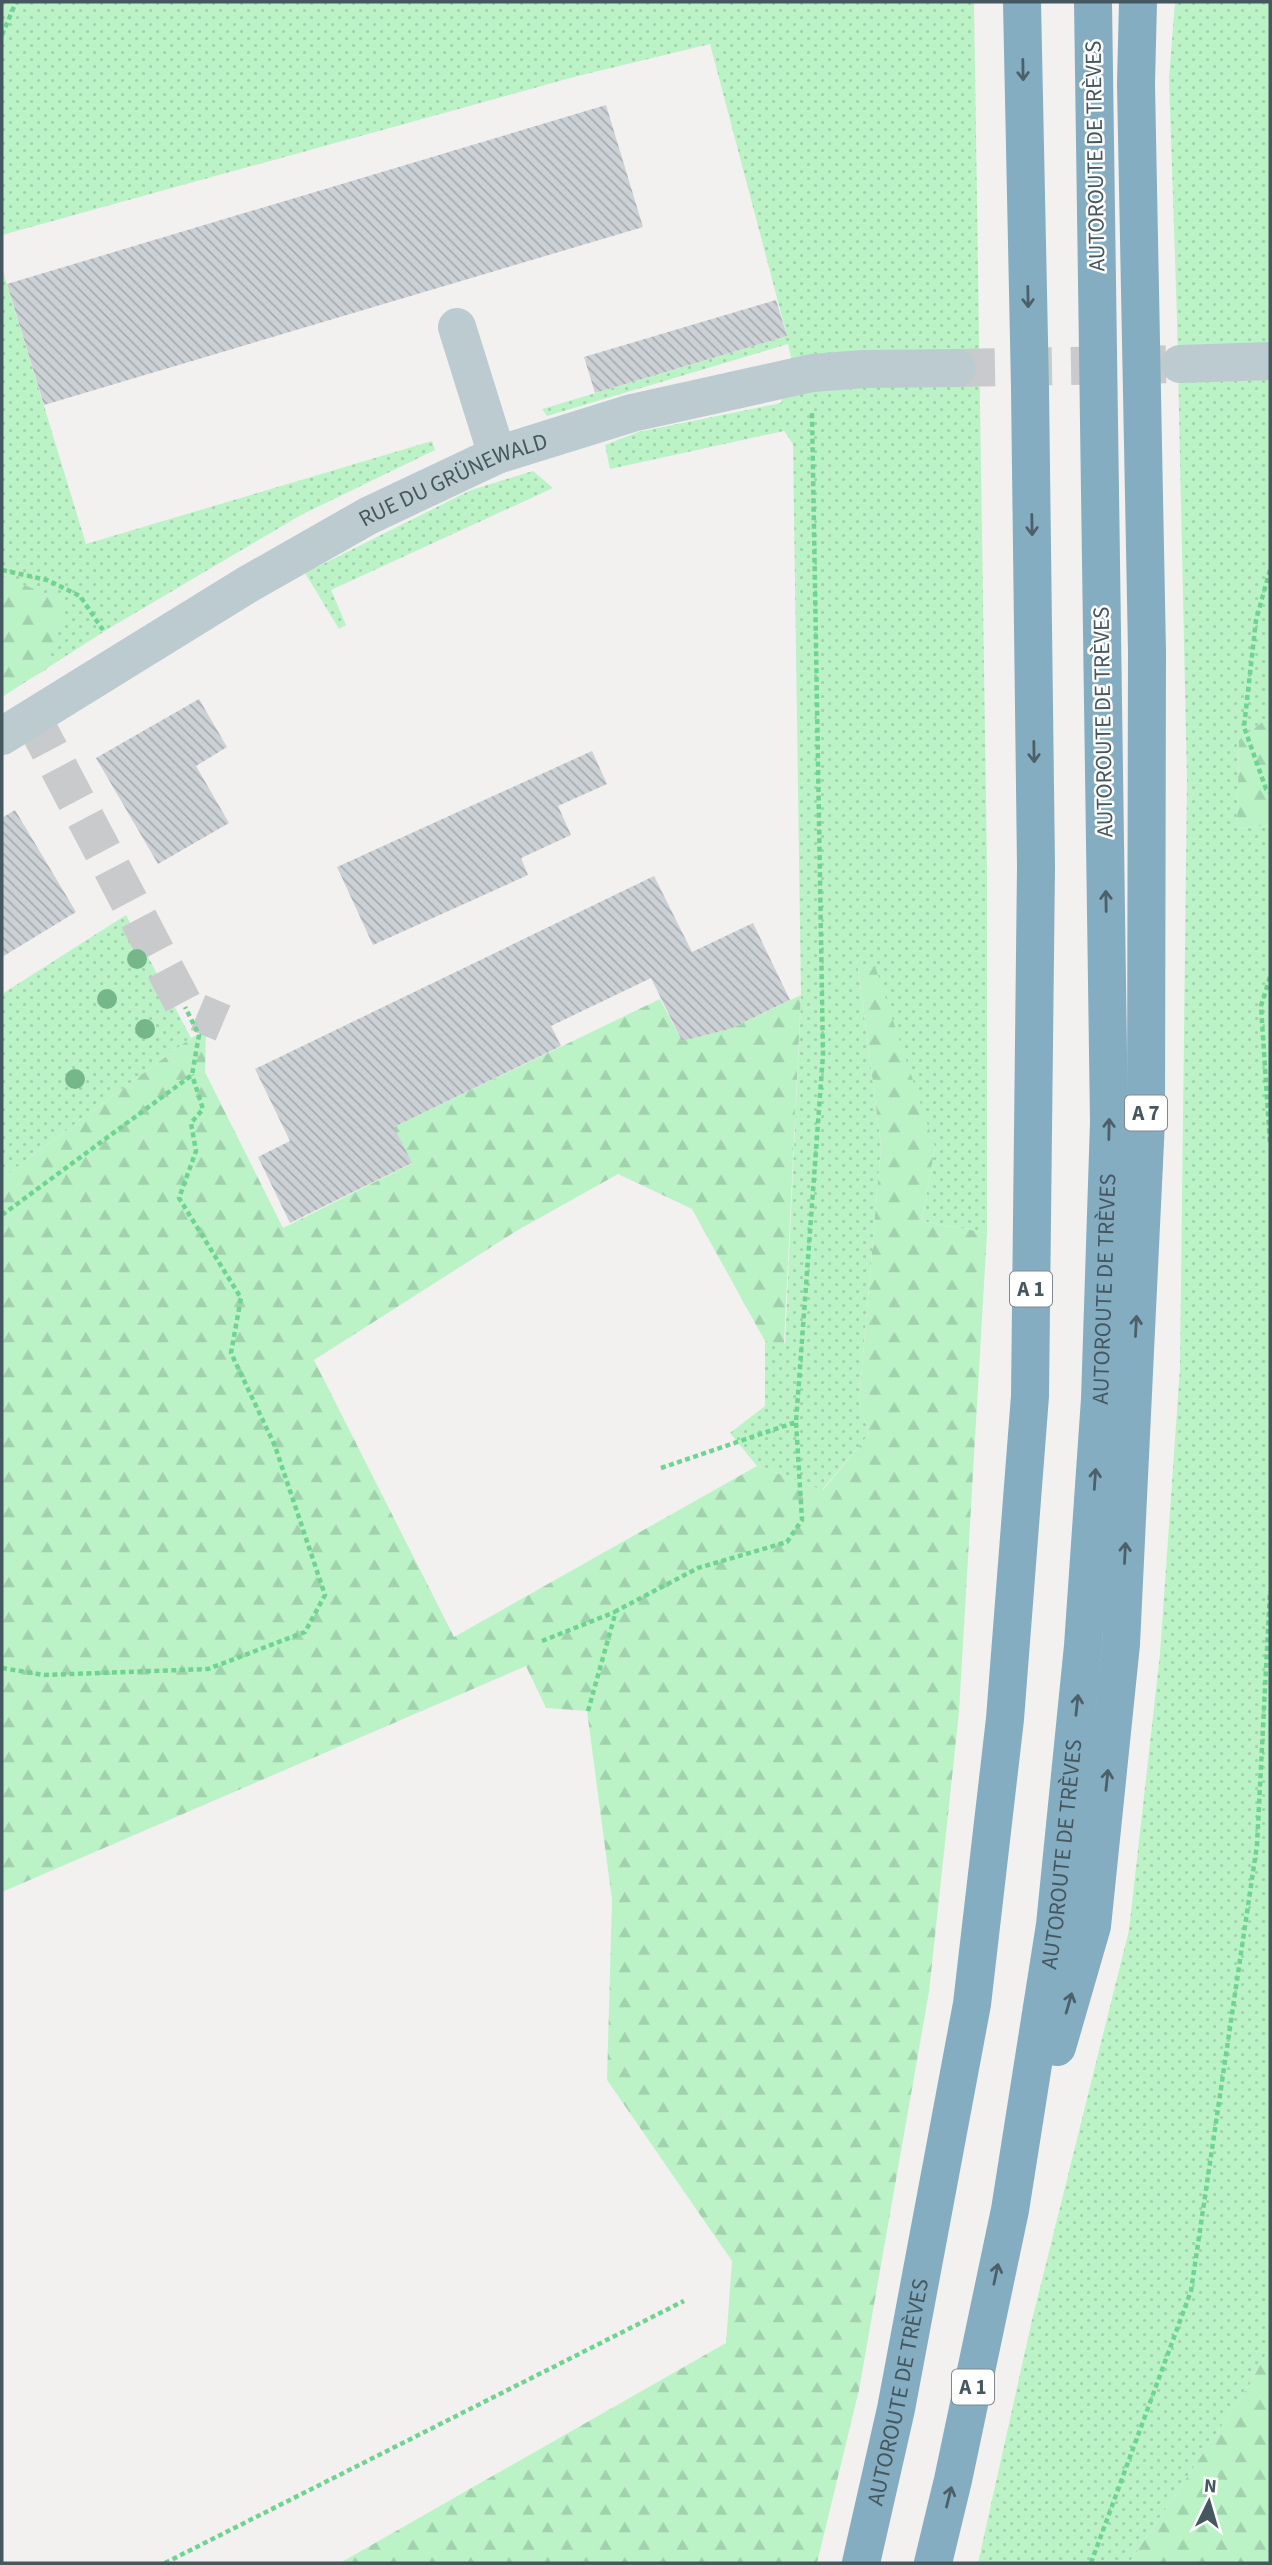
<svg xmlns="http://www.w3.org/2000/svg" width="1272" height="2565" viewBox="0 0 1272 2565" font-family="'Source Sans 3',sans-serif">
<defs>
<pattern id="grass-dots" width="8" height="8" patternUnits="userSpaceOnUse" patternTransform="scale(1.75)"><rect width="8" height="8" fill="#bbf3c7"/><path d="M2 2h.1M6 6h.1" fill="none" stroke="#a2d2ad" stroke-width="1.8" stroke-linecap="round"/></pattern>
<pattern id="forest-firs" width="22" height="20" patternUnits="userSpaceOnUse" patternTransform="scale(1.75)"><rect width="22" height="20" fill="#bbf3c7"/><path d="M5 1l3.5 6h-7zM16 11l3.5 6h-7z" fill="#a2d2ad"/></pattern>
<pattern id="building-back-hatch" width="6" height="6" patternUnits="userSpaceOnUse" patternTransform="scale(1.75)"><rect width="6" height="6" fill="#cbd1d5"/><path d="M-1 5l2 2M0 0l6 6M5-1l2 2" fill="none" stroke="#a7acb0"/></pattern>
</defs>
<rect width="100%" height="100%" fill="#f3f0f0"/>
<path fill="url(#grass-dots)" d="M2 2H974L987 867V1233L922 1221 935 1147 858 967 881 1146 859 1402 869 1434 822 1490 757 1466 730 1433 765 1406V1341L785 1343 801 995 793 444 784 431 610 469 605 445 638 432 781 403 791 357 788 344 547 416 542 409 787 336 710 44 574 77 2 235Z
M1175 2H1270V716L1239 740 1237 829 1270 825V2346L1250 2384 1129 2563H978L1032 2320 1129 1930 1160 1654 1180 1368 1187 781 1177 319 1169 78Z
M2 268 86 544 432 441 435 450 301 515 108 629 2 697Z
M533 471 553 488 331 590 346 625 339 629 305 573 471 490Z
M126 915 191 1038 2 1178V994Z"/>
<path fill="url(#forest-firs)" d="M2 571 4 577 67 602 46 670 2 693Z
M1270 716V825L1237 829 1239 740Z
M858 966H875L935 1147 922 1221 987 1233 959 1712 929 1992 859 2390 817 2563H340L726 2343 732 2261 607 2080 612 1900 587 1711 546 1708 526 1666 2 1892V1178L191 1038 206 1031 205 1072 283 1228 411 1164 394 1127 660 999 682 1041 730 1029 801 995 784 1344 765 1341 692 1209 618 1174 518 1230 314 1360 454 1637 757 1466 823 1490 869 1434 859 1402 881 1146Z
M1270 2346V2563H1129L1250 2384Z"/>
<path fill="url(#building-back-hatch)" d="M606 105 643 227 44 405 7 284Z
M776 300 787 336 595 393 584 357Z
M199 699 227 747 196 766 229 823 158 864 96 758Z
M592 751 607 784 558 806 571 835 521 858 528 875 373 945 337 867Z
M15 810 76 912 2 957V818Z
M654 876 692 952 753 923 790 1000 730 1029 682 1041 651 978 551 1026 561 1046 394 1127 412 1163 290 1223 258 1157 290 1141 255 1069Z"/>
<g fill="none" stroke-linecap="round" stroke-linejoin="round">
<path stroke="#c8cacc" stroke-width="38" stroke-dasharray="38 19" stroke-linecap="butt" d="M957 368 1175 364
M32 717 185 1007 223 1023"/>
<path stroke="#70d491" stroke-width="4.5" stroke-dasharray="5 3.5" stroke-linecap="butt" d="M2 35 16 2
M2 570 47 580 80 596 103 630
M1270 570 1256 620 1244 727 1266 789 1270 792
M1270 977 1261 1006 1270 1144
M2 1215 192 1075 199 1035 185 1007
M661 1468 796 1422 823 1055 812 412
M542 1641 615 1612
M2 1668 44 1675 208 1669 305 1632 325 1595 275 1446 231 1353 241 1298 179 1198 196 1151 191 1123 203 1109 192 1075
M588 1711 616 1611 698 1568 787 1542 802 1520 796 1422
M165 2563 684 2301
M1091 2563 1191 2291 1257 1845 1270 1591"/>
<g stroke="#bccbd0" stroke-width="38">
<path d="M457 327 497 455"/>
<path d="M1180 364 1270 361"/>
<path id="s1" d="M2 736 250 583 368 516 497 455 632 413 812 373 864 369 957 368"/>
</g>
<g stroke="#84adc2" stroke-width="38">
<path d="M1057 2047 1092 1926 1121 1644 1146 1121 1147 651 1136 84 1138 2"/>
<path id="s2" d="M861 2563 896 2409 972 2004 1005 1719 1030 1396 1036 866 1030 388 1022 2"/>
<path id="s3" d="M933 2563 953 2480 1010 2210 1055 1925 1083 1646 1100 1399 1109 1122 1093 2"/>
</g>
</g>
<g fill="#76b78a">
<circle cx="137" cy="959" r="10"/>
<circle cx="107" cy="999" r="10"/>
<circle cx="145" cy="1029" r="10"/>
<circle cx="75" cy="1079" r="10"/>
</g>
<defs><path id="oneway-shaft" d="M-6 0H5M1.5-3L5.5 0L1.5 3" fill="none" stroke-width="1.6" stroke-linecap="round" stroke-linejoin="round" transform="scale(1.75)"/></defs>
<g stroke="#4c6069">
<use href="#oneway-shaft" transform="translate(1023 70) rotate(89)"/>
<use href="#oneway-shaft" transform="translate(1028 297) rotate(89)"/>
<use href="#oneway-shaft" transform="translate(1032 525) rotate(89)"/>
<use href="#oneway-shaft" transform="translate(1034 752) rotate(89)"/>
<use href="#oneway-shaft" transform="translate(1106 901) rotate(-91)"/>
<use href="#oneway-shaft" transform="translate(1109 1129) rotate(-89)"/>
<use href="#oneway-shaft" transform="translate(1136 1326) rotate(-87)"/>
<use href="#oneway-shaft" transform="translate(1095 1479) rotate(-86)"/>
<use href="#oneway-shaft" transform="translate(1125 1553) rotate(-87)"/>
<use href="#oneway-shaft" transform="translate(1077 1705) rotate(-84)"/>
<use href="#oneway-shaft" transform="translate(1107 1780) rotate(-84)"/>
<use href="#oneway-shaft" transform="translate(1069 2003) rotate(-74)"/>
<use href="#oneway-shaft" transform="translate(996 2274) rotate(-78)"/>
<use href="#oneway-shaft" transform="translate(949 2497) rotate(-76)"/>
</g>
<g text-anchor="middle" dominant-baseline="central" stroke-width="5" stroke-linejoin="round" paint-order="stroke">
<g fill="#fff" stroke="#7e8a8f" stroke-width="2">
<rect x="1125" y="1095.5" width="42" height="35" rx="5"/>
<rect x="1010" y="1271.5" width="42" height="35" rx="5"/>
<rect x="952" y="2369.5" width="42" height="35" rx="5"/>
</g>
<g font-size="21" font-weight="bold" fill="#46585f">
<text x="1146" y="1113">A 7</text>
<text x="1031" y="1289">A 1</text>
<text x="973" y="2387">A 1</text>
</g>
<g font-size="23" fill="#46585f" stroke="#fff">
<text transform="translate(1095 156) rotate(-91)">AUTOROUTE DE TRÈVES</text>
<text stroke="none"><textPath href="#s1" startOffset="520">RUE DU GRÜNEWALD</textPath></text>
<text transform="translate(1103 722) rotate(-91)">AUTOROUTE DE TRÈVES</text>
<text stroke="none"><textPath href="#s3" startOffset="1288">AUTOROUTE DE TRÈVES</textPath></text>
<text stroke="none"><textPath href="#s3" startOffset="721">AUTOROUTE DE TRÈVES</textPath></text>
<text stroke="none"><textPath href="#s2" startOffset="175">AUTOROUTE DE TRÈVES</textPath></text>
</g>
</g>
<rect width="1272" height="2565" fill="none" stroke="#46585f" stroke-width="7"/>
<g transform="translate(1209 2502) rotate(5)" stroke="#ffffff" stroke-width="5" paint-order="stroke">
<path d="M0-5L12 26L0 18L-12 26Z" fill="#46585f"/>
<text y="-10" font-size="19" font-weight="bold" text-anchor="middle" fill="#46585f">N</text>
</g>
</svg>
